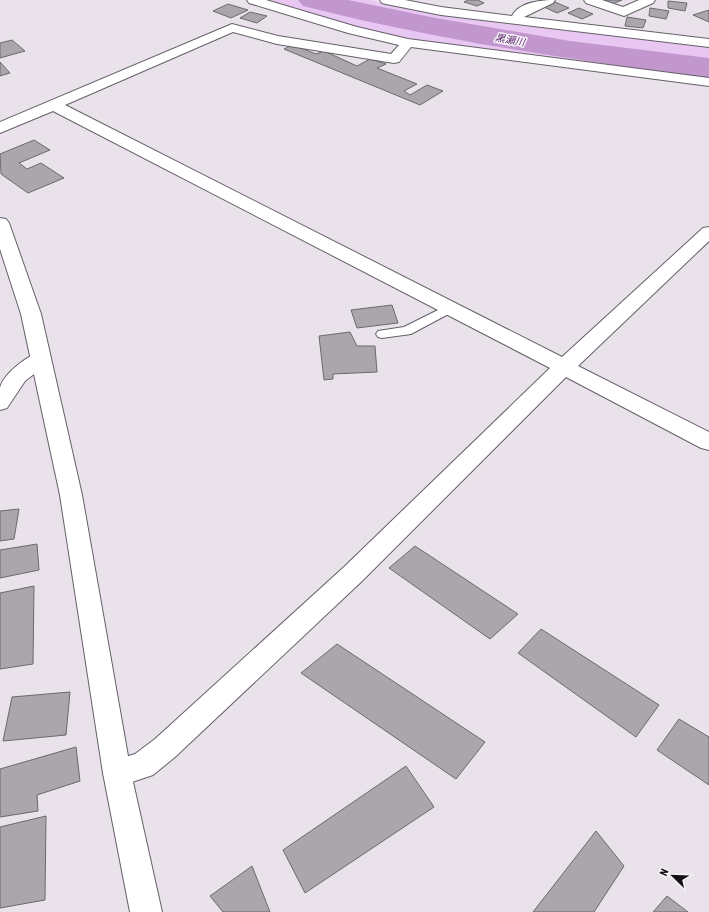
<svg xmlns="http://www.w3.org/2000/svg" width="709" height="912" viewBox="0 0 709 912" font-family="'Asap Condensed','Noto Sans JP',sans-serif">
<rect width="100%" height="100%" fill="#e9e2ea"/>
<path fill="#e9c7f3" d="M264 0H370L396 6 709 47V78L414 41 358 29Z"/>
<g fill="none" stroke-linecap="round" stroke-linejoin="round">
<path fill="#c297ce" fill-rule="evenodd" d="M298 0H348L436 18 570 41 709 58V78C572 60 437 40 303 6Z"/>
</g>
<path fill="#aba5ac" stroke="#6d686f" d="M468 0H478L484 3 477 6 464 2Z
M597 0H622L610 5Z
M668 1 687 3 685 11 668 8Z
M555 2 569 8 557 13 544 7Z
M228 4 248 10 231 18 213 11Z
M579 8 593 14 582 19 568 13Z
M650 8 669 11 666 19 649 16Z
M709 10V22L693 15Z
M250 12 267 16 257 23 240 18Z
M627 17 646 20 643 28 625 26Z
M12 40 25 51 0 58V43Z
M293 45 316 54 324 51 357 66 370 59 386 64 377 68 417 84 404 91 410 95 427 85 443 91 420 105 284 49Z
M0 62 10 73 0 76Z
M34 140 50 150 19 163 27 169 41 163 64 178 28 193 1 174 0 154Z
M392 305 398 323 357 328 351 310Z
M350 332 357 346H375L377 372 333 374V379L324 380 319 336Z
M19 509 14 539 0 541V511Z
M37 544 39 570 0 578V550Z
M415 546 518 614 490 639 389 568Z
M34 586 33 664 0 669V593Z
M541 629 659 705 636 737 518 653Z
M337 644 485 742 456 779 301 673Z
M70 692 66 735 3 741 12 697Z
M679 719 709 737V785L657 750Z
M76 747 80 781 37 795 38 811 0 817V769Z
M406 766 434 807 305 893 283 850Z
M46 816 45 900 0 908V827Z
M596 831 624 866 594 912H533Z
M252 866 270 912H223L210 896Z
M667 896 688 912H653Z"/>
<g fill="none" stroke-linecap="round" stroke-linejoin="round">
<g stroke="#656067" stroke-width="2">
<path id="service" d="M450 304 454 305 456 308 454 311 411 334 382 338 378 337 376 334 378 331 404 327Z"/>
</g>
<g stroke="#656067" stroke-width="2">
<path id="minor" d="M247 0H266L357 27 408 39 709 78V86L411 47 399 62 394 63 277 44 233 32 65 105 562 357 703 228 709 227V241L578 366 709 432V450L701 448 566 377 362 581 175 757 153 775 117 787 107 783 103 773 107 763 135 754 155 739 344 567 550 368 53 111 0 133V122L232 24 278 36 391 54 399 45 348 33 249 3Z
M380 0H405L441 7 512 16C519 2 542 0 555 0L553 3 524 17 709 39V47L441 15 386 4 382 3Z
M584 0H602L623 7 639 0H655L653 3 624 16 586 3Z
M40 352 47 354 50 359 47 364 25 381 7 408 0 410C0 403 0 394 0 388 3 374 27 356 40 352Z"/>
</g>
<g stroke="#656067" stroke-width="2">
<path id="tertiary" d="M0 218 6 219 9 223 41 314 82 495 131 773 162 912H130L103 773 60 495 21 314 0 249Z"/>
</g>
<use href="#service" fill="#fff" fill-rule="evenodd"/>
<use href="#minor" fill="#fff" fill-rule="evenodd"/>
<use href="#tertiary" fill="#fff" fill-rule="evenodd"/>
</g>
<g text-anchor="middle" dominant-baseline="central" stroke-width="3" stroke-linejoin="round" paint-order="stroke">
<g font-size="10" font-style="italic" fill="#612d6f" stroke="#f6f0f8">
<text transform="translate(510 40) rotate(10)">黒瀬川</text>
</g>
</g>
<g transform="translate(673 876) rotate(293)" stroke="#f6f0f8" stroke-width="3" paint-order="stroke">
<path d="M0-3L7 15L0 10L-7 15Z" fill="#131013"/>
<text y="-6" font-size="11" font-weight="bold" text-anchor="middle" fill="#131013">N</text>
</g>
</svg>
